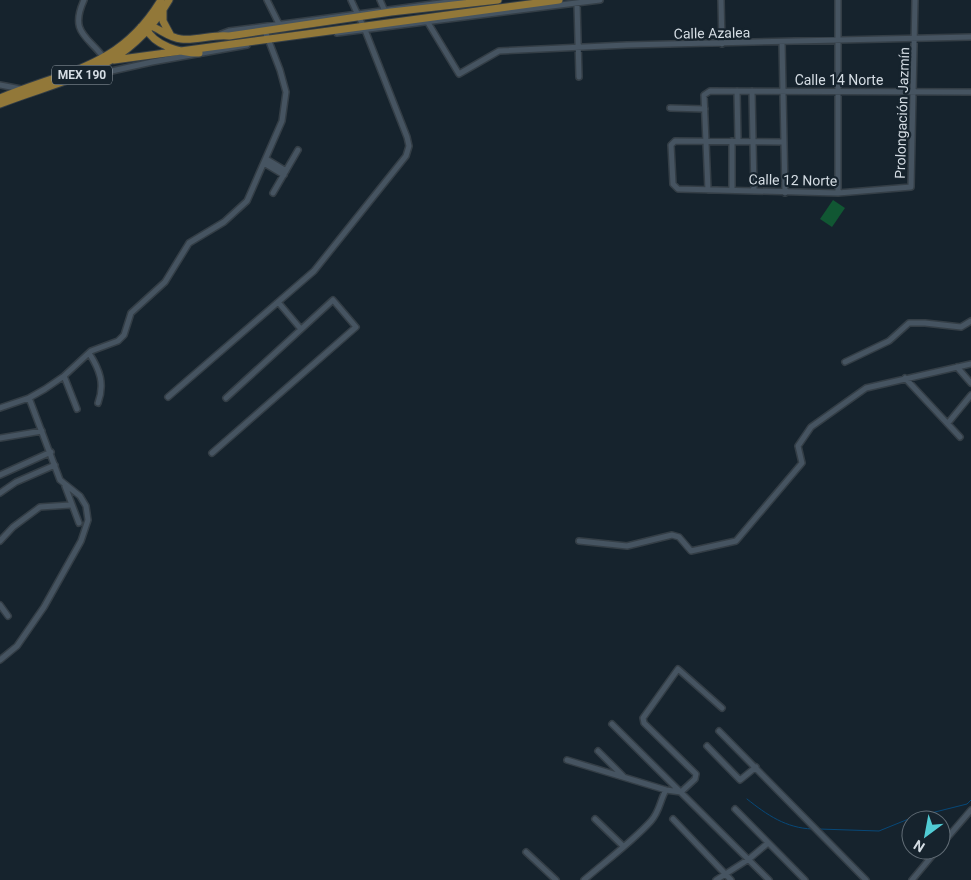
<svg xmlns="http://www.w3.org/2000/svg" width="971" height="880" viewBox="0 0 971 880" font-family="Roboto,sans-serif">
<rect width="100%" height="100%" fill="#16232d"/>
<path fill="#115733" d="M833 200 845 208 832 227 820 219Z"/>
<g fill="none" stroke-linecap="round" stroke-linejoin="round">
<path stroke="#074878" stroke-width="1" d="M747 799C767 815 786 828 812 829
M819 829 879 831 911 818 967 804 971 800"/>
<g stroke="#343e46" stroke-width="8">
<path id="minor" d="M84 0C69 33 88 36 104 58
M267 0 279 24
M380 0 384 9
M721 0 722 44
M838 0V193
M577 3 579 77
M427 21 459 74 499 51 627 45 971 37
M337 33 600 0
M221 34 229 31 463 0
M782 42 785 193
M76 79 152 62 247 45
M0 85 21 89
M737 91 738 141
M752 91 754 191
M670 108 705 109
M732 141V190
M784 142 675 141 671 145 673 184 678 189 838 193 911 187 915 0
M266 159 286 171
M264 163 284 175
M708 190 704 95 710 91 971 92
M273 193 298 150
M278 302 300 328
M89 353C100 370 105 384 98 403
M845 362 889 341 909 323H925L961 327 971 321
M957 367 971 383
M64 376 77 409
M905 378 960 437
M168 397 314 271 406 156 409 146 407 137 365 30 351 0
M0 408 29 398 45 389 64 376 91 351 118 341 124 335 131 313 165 282 189 243 224 222 247 201 282 121 286 92 280 70 265 31
M948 423 971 395
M0 438 42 431
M212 453 356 327 333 300 226 398
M0 475 51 452
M65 486 79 523
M0 493 16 482 55 465
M0 541 13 527 40 507 70 505
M579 541 627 546 672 535 679 537 691 551 736 541 802 463 798 446 811 427 866 388 971 364
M0 605 8 616
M0 660 17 646 44 607 81 541 88 520 86 506 80 496 60 480 29 398
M612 724 769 880
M719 731 866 880
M707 746 740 780 756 767
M598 751 623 776
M567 760 666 790 681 792 695 779 696 774 644 723 643 718 678 669 722 708
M735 809 805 880
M595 819 623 846
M673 819 731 880
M941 845 971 810
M526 852 556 880
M584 880C606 861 632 842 651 821 660 811 660 800 666 790
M716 880 749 859 768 843
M912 880 937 850"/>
</g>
<g stroke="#343e46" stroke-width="9">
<path id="major" d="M163 11V21L171 36
M141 27 149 25C160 29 169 38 181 39 197 41 213 34 229 36L391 12 498 0
M146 28C154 46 181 53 199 53
M114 60 559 0
M0 98C67 70 120 68 161 0
M0 104C70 77 128 71 169 0"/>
</g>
<use href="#minor" stroke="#465461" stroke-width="5"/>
<use href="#major" stroke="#927839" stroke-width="7"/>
</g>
<g text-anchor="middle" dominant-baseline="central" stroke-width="4.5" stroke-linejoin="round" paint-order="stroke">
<rect fill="#16232d" stroke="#9ba4ac" stroke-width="1" x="52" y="65.5" width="60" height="19" rx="4"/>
<g font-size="12" font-weight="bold" fill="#d4dce3">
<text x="82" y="75">MEX 190</text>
</g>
<g font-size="14" fill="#d4dce3" stroke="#16232d">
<text transform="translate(712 33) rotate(-1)">Calle Azalea</text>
<text x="839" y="80">Calle 14 Norte</text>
<text transform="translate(902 113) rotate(-88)">Prolongación Jazmín</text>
<text transform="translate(793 180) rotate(1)">Calle 12 Norte</text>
</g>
</g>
<g transform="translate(926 835) rotate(212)"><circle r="24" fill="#16232d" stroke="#626d76"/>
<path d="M0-4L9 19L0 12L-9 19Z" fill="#51ccd4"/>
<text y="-8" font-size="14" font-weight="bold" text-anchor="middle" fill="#d4dce3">N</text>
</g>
</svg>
